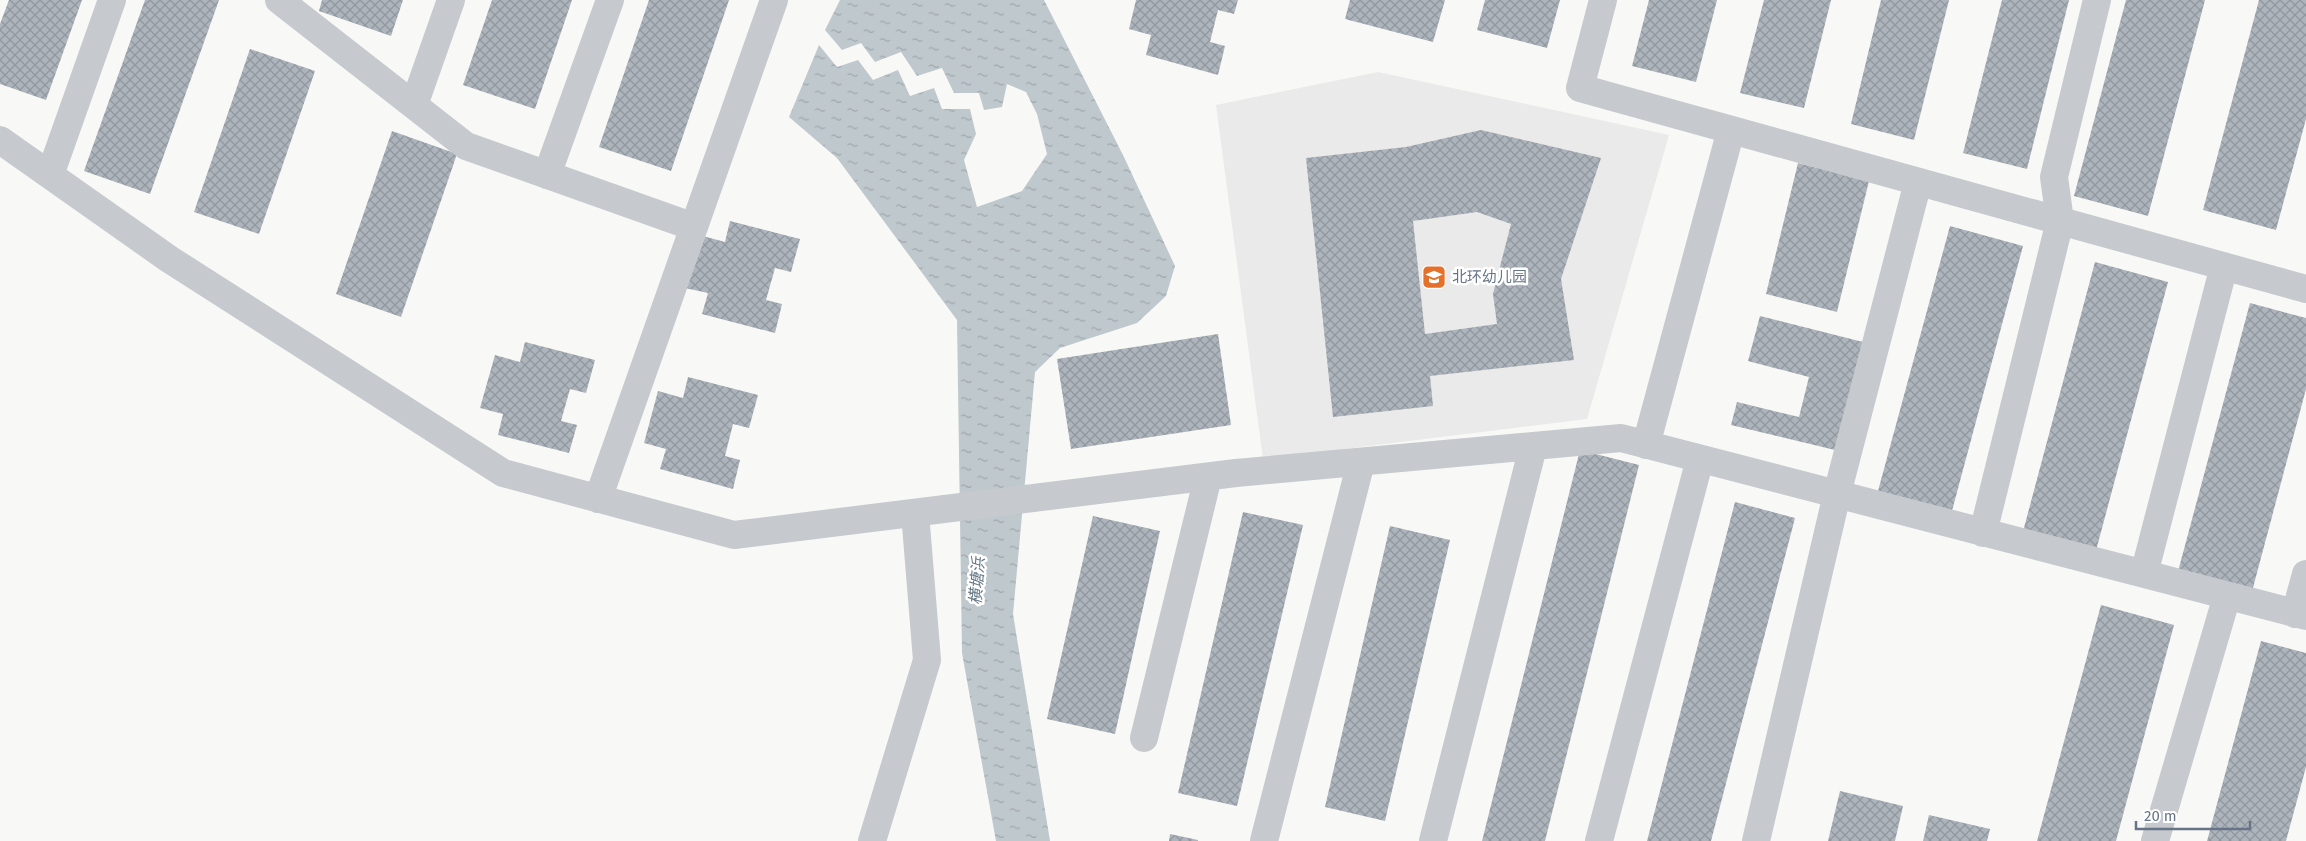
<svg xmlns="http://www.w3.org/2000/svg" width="2306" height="841" viewBox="0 0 2306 841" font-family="'Fira Sans','Noto Sans SC',sans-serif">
<defs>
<pattern id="water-ripples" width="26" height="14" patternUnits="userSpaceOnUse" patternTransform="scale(1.25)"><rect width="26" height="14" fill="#bfc8cd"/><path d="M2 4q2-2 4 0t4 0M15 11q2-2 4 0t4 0" fill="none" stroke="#9fa7ac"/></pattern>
<pattern id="building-cross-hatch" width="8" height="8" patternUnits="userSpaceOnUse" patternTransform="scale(1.25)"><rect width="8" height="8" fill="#aeb4bc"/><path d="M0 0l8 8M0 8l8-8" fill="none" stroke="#91979e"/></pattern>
</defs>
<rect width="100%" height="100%" fill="#f8f9f6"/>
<path fill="#e9eae9" d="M1378 72 1669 135 1587 419 1263 459 1216 105Z"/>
<path fill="url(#water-ripples)" d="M840 0H1044L1123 155 1175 266 1166 296 1137 323 1060 348 1035 372 1013 614 1050 841H996L962 653 957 320 837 158 789 117 819 45 837 67 858 60 873 80 898 70 910 96 934 88 942 109H970L976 134 964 160 977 207 1022 191 1047 154 1037 114 1026 92 1007 84 1002 107 984 110 979 93H954L942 68 917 76 901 52 875 62 861 43 842 50 825 30Z"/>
<path fill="url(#building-cross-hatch)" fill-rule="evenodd" d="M9 0H82L46 100 0 84V24Z
M145 0H219L150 194 84 171Z
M322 0H403L391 36 319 11Z
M492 0H572L535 109 463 85Z
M649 0H729L671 171 599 147Z
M1136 0H1238L1234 14 1218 10 1210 42 1225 46 1218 75 1146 55 1151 35 1129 29Z
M1350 0H1445L1433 42 1345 19Z
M1485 0H1560L1547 48 1477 30Z
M1649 0H1717L1696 82 1632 66Z
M1764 0H1831L1804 108 1740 93Z
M1881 0H1949L1914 140 1851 124Z
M2002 0H2069L2027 169 1963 153Z
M2126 0H2205L2148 216 2074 196Z
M2259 0H2306V119L2276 230 2203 210Z
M250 49 315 71 259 234 194 212Z
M1481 130 1601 158 1561 279 1574 360 1430 376 1433 406 1333 417 1306 158 1406 147ZM1477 212 1511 224 1493 294 1497 324 1425 334 1413 221Z
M392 131 457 154 401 317 336 294Z
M1798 163 1869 181 1837 312 1766 294Z
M730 221 800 239 791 272 775 268 766 300 782 304 775 333 702 314 708 293 685 288 699 235 725 242Z
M1950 226 2023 246 1949 522 1875 502Z
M2095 262 2168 282 2094 558 2021 539Z
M2250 303 2306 318V389L2250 599 2176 579Z
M1760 316 1863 342 1835 450 1731 425 1737 402 1799 417 1809 377 1748 361Z
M1218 334 1231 425 1071 449 1057 359Z
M525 342 595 360 586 393 570 389 561 421 577 425 569 453 498 435 503 414 480 408 495 355 520 362Z
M688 377 758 395 749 428 733 424 725 456 740 460 733 489 660 469 666 449 644 443 658 391 683 398Z
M1580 450 1639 465 1545 841H1482Z
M1735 502 1795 518 1711 841H1647Z
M1243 512 1303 525 1237 806 1178 793Z
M1093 516 1160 531 1115 734 1047 719Z
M1390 526 1450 540 1385 821 1325 807Z
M2101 605 2174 625 2116 841H2037Z
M2261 641 2306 653V767L2286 841H2207Z
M1840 791 1903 806 1895 841H1828Z
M1929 815 1990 829 1987 841H1923Z
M1170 834 1198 840V841H1169Z"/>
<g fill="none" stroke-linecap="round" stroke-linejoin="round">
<path stroke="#c6c9cd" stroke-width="28" d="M279 0 466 146 694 227
M1603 0 1580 88 2306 289
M414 105 451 0
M0 140 169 259 503 473 734 535 1236 473 1621 438 2306 616
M50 175 112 0
M547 175 610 0
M1646 445 1731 130
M598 499 774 0
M1983 533 2060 221 2054 177 2097 0
M2144 574 2224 266
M2295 614 2306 574
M1144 738 1208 477
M872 841 927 660 915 513
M1264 841 1361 462
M1433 841 1533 447
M1599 841 1700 459
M1756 841 1837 494 1918 182
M2155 841 2227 596"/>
</g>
<defs>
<g id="school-square" transform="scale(1.25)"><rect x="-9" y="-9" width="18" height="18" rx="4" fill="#e4702a" stroke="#fff"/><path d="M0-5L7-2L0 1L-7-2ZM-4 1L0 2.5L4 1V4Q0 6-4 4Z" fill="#fff"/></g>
</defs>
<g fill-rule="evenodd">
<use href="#school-square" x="1434" y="277"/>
</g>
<g text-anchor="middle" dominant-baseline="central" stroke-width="5" stroke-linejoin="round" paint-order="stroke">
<g font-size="15" fill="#677487" stroke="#fff" text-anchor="start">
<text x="1452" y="277">北环幼儿园</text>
</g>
<g font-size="16" font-style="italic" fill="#637683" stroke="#fff">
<text transform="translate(977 581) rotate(-86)">横塘浜</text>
</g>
</g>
<path d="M2136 821v8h114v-8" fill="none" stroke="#677487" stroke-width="2.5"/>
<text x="2144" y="821" font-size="15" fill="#677487" stroke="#ffffff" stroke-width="4" paint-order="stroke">20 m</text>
</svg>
